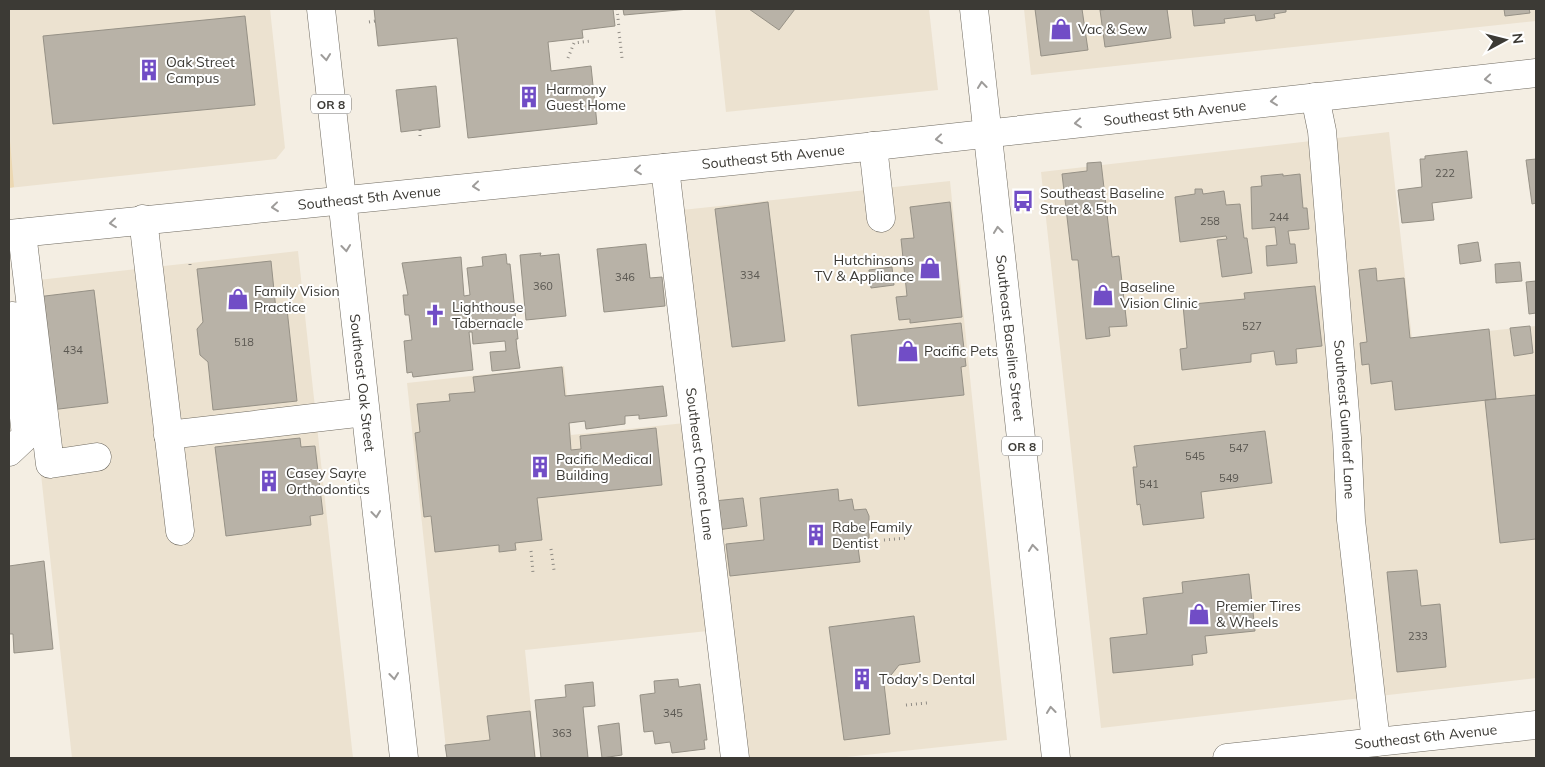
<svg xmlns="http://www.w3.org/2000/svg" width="1545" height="767" viewBox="0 0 1545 767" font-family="Mulish,sans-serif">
<rect width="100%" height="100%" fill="#f4eee3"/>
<path fill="#ece2d0" d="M9 9H270L285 148 276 159 9 188Z
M715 9H929L938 90 726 112Z
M1024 9H1536V21L1031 75Z
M1389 132 1412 339 1536 326V678L1101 728 1041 172Z
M950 181 1007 740 837 758H741L727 629 525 650 536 758H447L407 383 564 366 571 435 704 421 682 210Z
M298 251 353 758H72L20 282Z"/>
<path fill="#ecd8b2" d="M9 130 14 187 9 188Z"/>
<path fill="#b8b2a7" stroke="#969186" d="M374 9H613L615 26 582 30 583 38 548 42 551 71 591 66 597 124 468 138 457 38 378 46Z
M623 9H689L624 15Z
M749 9H795L779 30Z
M1035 9H1082L1088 50 1041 56Z
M1111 9H1167L1171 38 1105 47 1100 10Z
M1192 9H1286V12L1274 14 1275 18 1256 21 1255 15 1224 19 1225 23 1194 26Z
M1504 9H1529L1530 13 1505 16Z
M245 16 255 105 53 124 43 36Z
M436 86 440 127 401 132 396 90Z
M1467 151 1472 198 1432 203 1434 220 1402 223 1398 190 1422 187 1420 159H1425V156Z
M1536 159V203L1532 204 1526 160Z
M1101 162 1112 257 1119 256 1127 326 1109 327 1110 336 1086 339 1078 260H1072L1062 174 1087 171V163Z
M1283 174V176L1300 174 1303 208H1307L1309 229 1288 231 1290 244H1295L1297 263 1267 266 1266 246 1277 245 1275 227 1252 229 1251 187 1262 186 1261 176Z
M1195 189H1202L1203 194 1224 191 1226 205 1240 204 1244 238H1247L1252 273 1222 277 1217 240 1227 239 1226 236 1180 242 1175 197 1195 194Z
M768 202 785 341 732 347 715 209Z
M950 202 962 317 910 323V319L899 320 896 297 907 296 901 239 914 238 910 207Z
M1478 242 1481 261 1460 264 1458 245Z
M646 244 650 278 662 277 665 306 604 312 597 249Z
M541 253 540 256 559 254 566 316 526 320 520 255Z
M506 254 507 264H510L518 339H516L517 349 520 368 492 371 490 352 506 351 505 341 473 344 472 332H469L473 370 413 377 412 372 407 373 404 341 412 340 409 315H405L403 295H408L402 263 461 257 464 296 470 295 467 268 483 266 482 257Z
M271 261 276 310 287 309 297 401 213 410 208 362 200 355 197 329 203 322 197 269Z
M1520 262 1522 281 1496 283 1495 264Z
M892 267 894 285 871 288 869 270Z
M1376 268 1377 281 1404 278 1410 338 1489 329 1496 399 1395 410 1392 381 1371 384 1369 364 1362 365 1360 343 1367 342 1359 270Z
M1536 281V313L1529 314 1526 282Z
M1315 286 1322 346 1296 349 1297 363 1276 365 1274 351 1251 354V362L1182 370 1180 349 1187 348 1183 305 1245 299 1244 293Z
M94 290 108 403 51 410 37 297Z
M961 323 966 366 961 367 964 395 858 406 851 335Z
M1530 326 1533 353 1514 356 1510 328Z
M562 367 565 396 663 386 667 416 639 419V415L625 416V424L586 429 585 421 569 423 571 450 581 449 580 436 656 428 662 485 537 498 542 540 515 543 516 550 499 552V545L435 552 431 516 424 517 415 433 420 432 417 404 450 401 449 394 475 392 473 377Z
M1536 395V539L1500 543 1485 400Z
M1265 431 1272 483 1201 492 1204 518 1143 525 1140 504 1137 505 1133 467H1137L1134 446Z
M300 438 301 447 315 446 323 514 310 516 311 525 226 536 215 447Z
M838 489 839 501 852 499 854 510 866 509 869 516V538L857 540 860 562 730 576 726 544 764 540 760 498Z
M743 498 747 526 717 530 714 501Z
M44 561 53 649 14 653 13 634H9V566Z
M1417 570 1421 606 1440 604 1446 667 1397 672 1387 572Z
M1249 574 1255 631 1205 636 1207 653 1192 655 1193 665 1113 673 1110 638 1147 634 1143 598 1183 593 1182 582Z
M914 616 920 662 899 665 884 684 890 734 844 740 829 627Z
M678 679 679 687 700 684 707 740H704L705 749 672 753 670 742 655 744 653 731 644 732 640 695 655 693 654 681Z
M593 682 595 706 583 707 588 758H541L535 700 566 697 565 685Z
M530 711 535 758H447L445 745 490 740 487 716Z
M619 723 622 755 602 758 598 726Z"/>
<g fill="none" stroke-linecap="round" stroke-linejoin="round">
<g stroke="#6f6a60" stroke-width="29">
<g id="minor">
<path id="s1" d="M1315 97 1322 131 1347 438 1351 520 1376 742"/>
<path d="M873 146 881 218"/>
<path id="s2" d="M665 168 735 758"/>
<path d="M143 219 180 531"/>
<path d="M22 233 50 464 97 457"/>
<path id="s3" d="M9 234 812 153 1536 73"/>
<path d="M168 435 365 412"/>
<path d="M9 452 26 436 13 316"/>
<path id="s4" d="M1227 758 1536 725"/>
</g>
</g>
<g stroke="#6f6a60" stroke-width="29">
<g id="highway">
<path id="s5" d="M321 9 404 758"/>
<path id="s6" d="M974 9 1056 758"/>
</g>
</g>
<path stroke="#908c85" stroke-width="3" stroke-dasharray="1 4" stroke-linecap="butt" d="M617 9 619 28
M369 22 375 21
M619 32 622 58
M568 58 574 43 591 41
M420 130V136
M190 265V261
M884 540 907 538
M551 549 554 570
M531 551 533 573
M906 705 927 703"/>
<use href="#minor" stroke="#fff" stroke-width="28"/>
<use href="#highway" stroke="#fff" stroke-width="28"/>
</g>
<defs><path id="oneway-chevron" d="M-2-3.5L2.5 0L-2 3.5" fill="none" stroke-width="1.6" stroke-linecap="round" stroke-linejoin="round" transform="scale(1.25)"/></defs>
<g stroke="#9e9c9a">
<use href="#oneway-chevron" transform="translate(326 57) rotate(84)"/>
<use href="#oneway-chevron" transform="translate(1488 79) rotate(174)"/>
<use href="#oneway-chevron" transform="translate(982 85) rotate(-96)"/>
<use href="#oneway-chevron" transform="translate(1274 101) rotate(174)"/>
<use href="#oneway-chevron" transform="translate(1078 123) rotate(174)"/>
<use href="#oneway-chevron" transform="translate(939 139) rotate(174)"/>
<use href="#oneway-chevron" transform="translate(638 170) rotate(174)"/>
<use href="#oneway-chevron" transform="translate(476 186) rotate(174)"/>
<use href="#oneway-chevron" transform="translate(275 207) rotate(174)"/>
<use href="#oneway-chevron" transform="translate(113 223) rotate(174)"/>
<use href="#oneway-chevron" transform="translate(998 230) rotate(-96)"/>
<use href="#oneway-chevron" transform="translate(346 248) rotate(84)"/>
<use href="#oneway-chevron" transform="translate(376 514) rotate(84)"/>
<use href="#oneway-chevron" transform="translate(1033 548) rotate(-96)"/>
<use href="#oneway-chevron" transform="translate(394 676) rotate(84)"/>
<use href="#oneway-chevron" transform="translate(1051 710) rotate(-96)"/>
</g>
<defs>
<g id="shop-bare" transform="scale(1.725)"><path d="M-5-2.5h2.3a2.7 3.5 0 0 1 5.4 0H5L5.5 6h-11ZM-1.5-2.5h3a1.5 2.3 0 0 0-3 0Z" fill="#714dc6" stroke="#fff" stroke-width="2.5" paint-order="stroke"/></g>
<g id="building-bare" transform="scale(1.725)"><path d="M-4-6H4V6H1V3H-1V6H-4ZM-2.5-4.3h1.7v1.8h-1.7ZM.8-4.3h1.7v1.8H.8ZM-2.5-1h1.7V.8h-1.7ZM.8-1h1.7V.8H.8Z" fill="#714dc6" stroke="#fff" stroke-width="2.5" paint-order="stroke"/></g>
<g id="bus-bare" transform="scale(1.725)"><path d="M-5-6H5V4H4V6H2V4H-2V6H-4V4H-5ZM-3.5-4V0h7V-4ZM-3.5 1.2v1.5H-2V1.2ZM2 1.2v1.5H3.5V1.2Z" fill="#714dc6" stroke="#fff" stroke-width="2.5" paint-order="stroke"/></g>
<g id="church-bare" transform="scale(1.725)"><path d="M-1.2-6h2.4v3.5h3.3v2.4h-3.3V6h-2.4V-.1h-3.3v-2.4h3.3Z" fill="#714dc6" stroke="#fff" stroke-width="2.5" paint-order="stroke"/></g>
</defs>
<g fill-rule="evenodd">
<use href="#shop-bare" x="1061" y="29"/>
<use href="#building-bare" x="149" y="70"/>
<use href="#building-bare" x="529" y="97"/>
<use href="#bus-bare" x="1023" y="201"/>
<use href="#shop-bare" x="930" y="268"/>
<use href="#shop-bare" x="1103" y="295"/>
<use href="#shop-bare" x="238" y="299"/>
<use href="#church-bare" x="435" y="315"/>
<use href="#shop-bare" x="908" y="351"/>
<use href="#building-bare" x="540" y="467"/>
<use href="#building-bare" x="269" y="481"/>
<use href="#building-bare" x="816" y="535"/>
<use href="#shop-bare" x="1199" y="614"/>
<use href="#building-bare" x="862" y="679"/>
</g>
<g text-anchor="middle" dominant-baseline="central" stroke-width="4" stroke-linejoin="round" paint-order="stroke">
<g font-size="11" fill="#5b5852">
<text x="1445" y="173">222</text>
<text x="1279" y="217">244</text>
<text x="1210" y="221">258</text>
<text x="750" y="275">334</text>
<text x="625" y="277">346</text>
<text x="543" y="286">360</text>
<text x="1252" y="326">527</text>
<text x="244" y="342">518</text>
<text x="73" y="350">434</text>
<text x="1239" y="448">547</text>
<text x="1195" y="456">545</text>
<text x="1229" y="478">549</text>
<text x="1149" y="484">541</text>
<text x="1418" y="636">233</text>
<text x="673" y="713">345</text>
<text x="562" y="733">363</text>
</g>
<g fill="#fff" stroke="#767572" stroke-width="1">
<rect x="311" y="94.5" width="40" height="19" rx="4"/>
<rect x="1002" y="436.5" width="40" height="19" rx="4"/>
</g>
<g font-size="12" font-weight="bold" fill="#3c3a35">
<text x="331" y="104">OR 8</text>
<text x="1022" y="446">OR 8</text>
</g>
<g font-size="14" fill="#3c3a35" stroke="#fff" text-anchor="start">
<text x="1078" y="29">Vac &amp; Sew</text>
<text x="166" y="62">Oak Street<tspan x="166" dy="16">Campus</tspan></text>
<text x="546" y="89">Harmony<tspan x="546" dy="16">Guest Home</tspan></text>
<text x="1040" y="193">Southeast Baseline<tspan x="1040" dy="16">Street &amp; 5th</tspan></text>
<text x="914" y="260" text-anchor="end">Hutchinsons<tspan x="914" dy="16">TV &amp; Appliance</tspan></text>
<text x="1120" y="287">Baseline<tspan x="1120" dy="16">Vision Clinic</tspan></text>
<text x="254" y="291">Family Vision<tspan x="254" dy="16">Practice</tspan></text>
<text x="452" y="307">Lighthouse<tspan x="452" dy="16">Tabernacle</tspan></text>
<text x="924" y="351">Pacific Pets</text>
<text x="556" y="459">Pacific Medical<tspan x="556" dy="16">Building</tspan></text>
<text x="286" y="473">Casey Sayre<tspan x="286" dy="16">Orthodontics</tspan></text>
<text x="832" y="527">Rabe Family<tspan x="832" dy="16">Dentist</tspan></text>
<text x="1216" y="606">Premier Tires<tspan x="1216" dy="16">&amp; Wheels</tspan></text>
<text x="879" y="679">Today's Dental</text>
</g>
<g font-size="14" fill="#3c3a35" stroke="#fff">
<text stroke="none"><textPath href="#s3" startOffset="1172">Southeast 5th Avenue</textPath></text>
<text stroke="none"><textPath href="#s3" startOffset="768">Southeast 5th Avenue</textPath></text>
<text stroke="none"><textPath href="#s3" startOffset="362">Southeast 5th Avenue</textPath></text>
<text stroke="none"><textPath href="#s6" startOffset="331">Southeast Baseline Street</textPath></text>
<text stroke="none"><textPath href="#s5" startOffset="376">Southeast Oak Street</textPath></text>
<text stroke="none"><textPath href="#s1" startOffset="324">Southeast Gumleaf Lane</textPath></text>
<text stroke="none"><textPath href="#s2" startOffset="298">Southeast Chance Lane</textPath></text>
<text stroke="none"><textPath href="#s4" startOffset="200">Southeast 6th Avenue</textPath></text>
</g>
</g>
<rect width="1545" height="767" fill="none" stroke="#3c3a35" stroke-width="20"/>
<g transform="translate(1505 40) rotate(83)" stroke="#ffffff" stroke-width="4" paint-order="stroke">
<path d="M0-4L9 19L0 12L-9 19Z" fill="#3c3a35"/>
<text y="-8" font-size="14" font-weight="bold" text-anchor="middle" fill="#3c3a35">N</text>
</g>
</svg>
